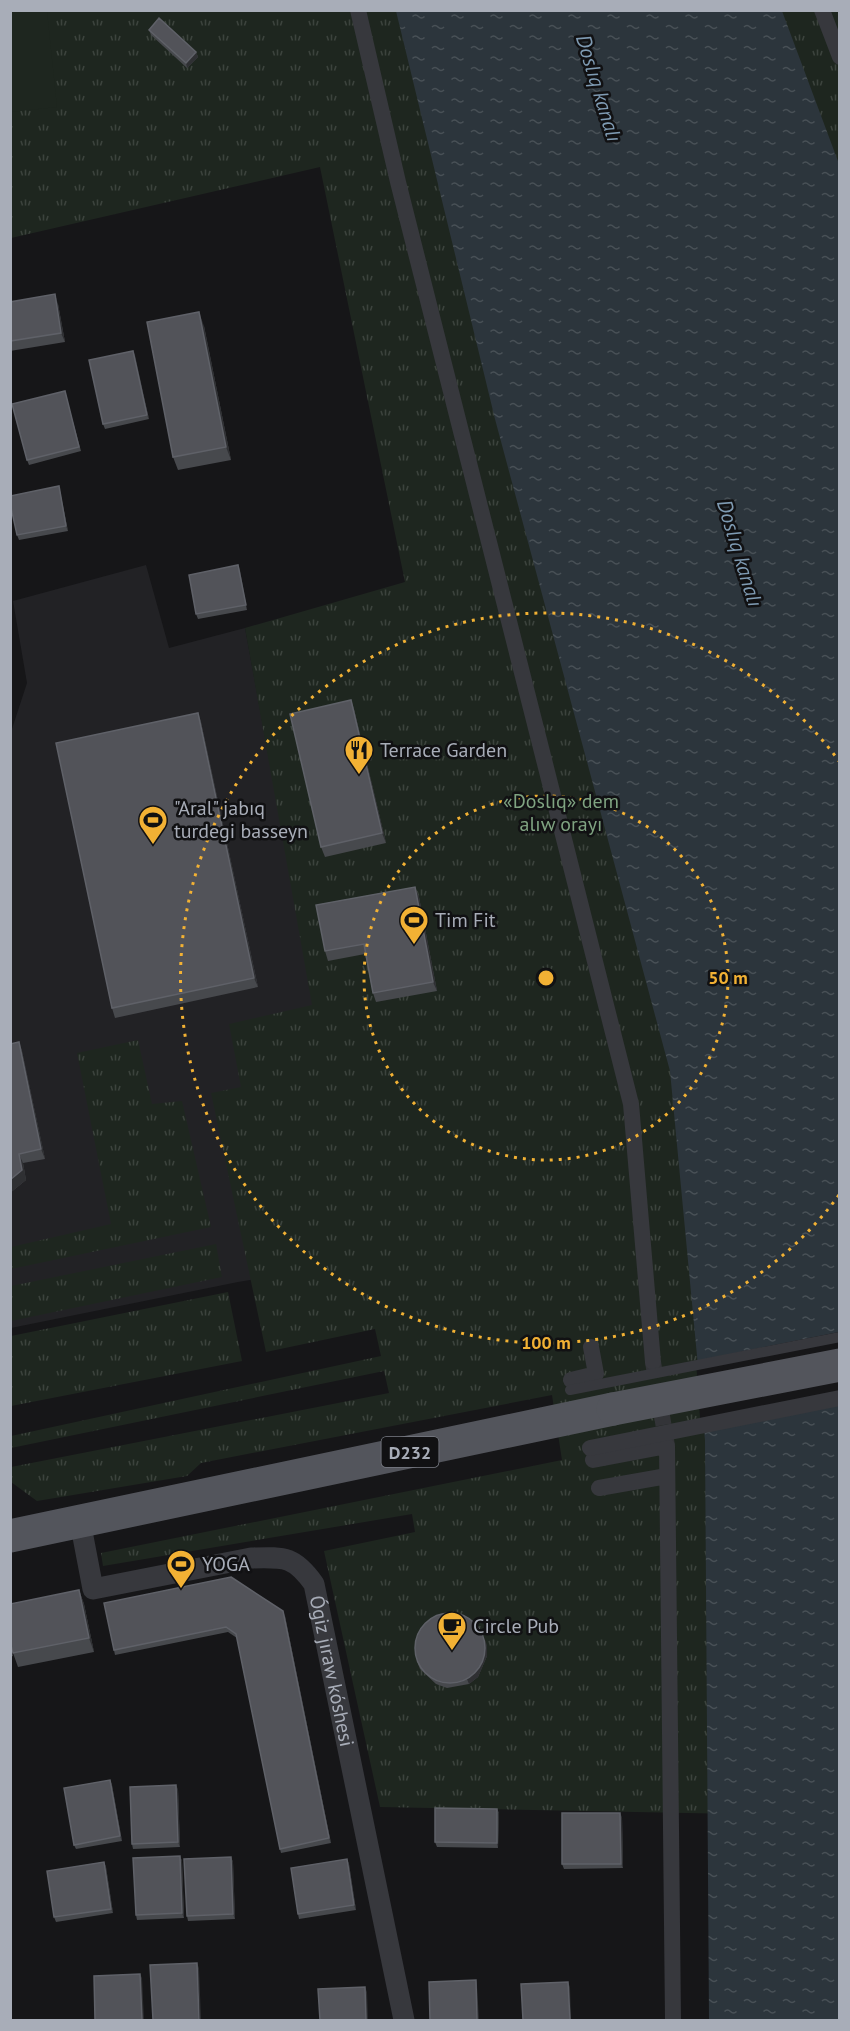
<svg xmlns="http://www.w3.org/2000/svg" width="850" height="2031" viewBox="0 0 850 2031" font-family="'PT Sans',sans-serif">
<defs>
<pattern id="grass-tufts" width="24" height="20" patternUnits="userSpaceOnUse" patternTransform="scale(1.5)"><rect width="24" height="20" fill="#1e261f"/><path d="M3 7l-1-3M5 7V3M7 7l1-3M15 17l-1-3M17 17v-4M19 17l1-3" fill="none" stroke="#3c433d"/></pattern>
<pattern id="water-ripples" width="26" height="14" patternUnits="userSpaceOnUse" patternTransform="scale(1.5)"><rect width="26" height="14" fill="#2c353c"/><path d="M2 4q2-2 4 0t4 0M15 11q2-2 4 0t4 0" fill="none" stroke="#485056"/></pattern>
</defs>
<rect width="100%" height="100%" fill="#161618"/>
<path fill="#222225" d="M146 565 169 648 245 628 361 1261 238 1282 11 1328 10 735 27 683 13 601Z"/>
<path fill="url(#grass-tufts)" d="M11 11H839V1816L380 1807 324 1551 415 1532 412 1514 103 1566 101 1553 562 1460 552 1395 201 1463 187 1476 37 1501 11 1482V1467L389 1393 384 1371 11 1448V1436L381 1356 375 1329 266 1352 211 1093 241 1087 229 1024 312 1005 245 628 405 582 320 167 11 238Z
M138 1040 152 1104 182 1101 211 1227 11 1269V1247L111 1224 77 1053Z
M216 1244 222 1277 11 1321V1286Z
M228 1292 242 1361 11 1406V1336Z"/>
<path fill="#1e261f" d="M10 11H47L57 107 11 112Z"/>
<path fill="url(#water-ripples)" d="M396 11H782L839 164V2020H709L705 1440 670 1071 495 419Z"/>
<path fill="#161618" d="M839 1332V1403L701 1431 696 1361Z"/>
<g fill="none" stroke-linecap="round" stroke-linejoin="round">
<path stroke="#333438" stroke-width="16" stroke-dasharray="16 8" stroke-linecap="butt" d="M653 1362 667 1446"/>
<path stroke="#37383d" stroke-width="16" d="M358 10 398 182 631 1104 653 1362
M822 10 840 57
M571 1380 596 1374 591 1347
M593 1460 667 1446 673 2020
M599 1488 667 1476"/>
<path stroke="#37383d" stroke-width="21" id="s1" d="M80 1521 93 1589 251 1558C285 1557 294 1556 314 1584L404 2020"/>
<path stroke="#53555c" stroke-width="33" d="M10 1536 613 1409"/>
<path stroke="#37383d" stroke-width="10" d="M570 1390 840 1337"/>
<path stroke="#37383d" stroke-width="16" d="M590 1448 840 1398"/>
<path stroke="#53555c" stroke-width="33" d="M613 1409 840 1365"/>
</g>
<path fill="#47494d" d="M149 30 196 52 198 57 187 68 151 35Z
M10 302 58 304 65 342 10 351Z
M204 326 231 460 178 470 173 457Z
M133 351 149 419 105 429 103 424Z
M66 396 81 451 29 465 27 460Z
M60 491 68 531 19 540 17 535Z
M238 565 247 610 198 619 196 614Z
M351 700 354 709 386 843 325 857 321 847Z
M198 713 201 722 258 987 115 1018 112 1008Z
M415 887 419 897 437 991 376 1002 373 993 365 954 328 961 325 951Z
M19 1042 22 1051 45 1159 23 1163 26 1180 10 1193Z
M79 1590 84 1604 94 1652 18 1667 13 1653Z
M104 1603 285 1616 331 1843 281 1853 280 1849 237 1638 228 1632 115 1655Z
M10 1643 13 1656 10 1657Z
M487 1645V1656L478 1677 469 1684 447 1688 436 1684 420 1669 418 1664Z
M110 1780 112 1785 122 1841 76 1849 74 1845Z
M178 1789 180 1847 133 1849 132 1844Z
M497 1809 499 1813 498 1848 437 1847 435 1842Z
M622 1817 623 1868 564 1869 562 1864Z
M180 1856 182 1861 184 1918 137 1920 136 1915Z
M231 1857 233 1862 235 1919 188 1921 187 1916Z
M347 1859 349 1864 356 1910 299 1919 298 1914Z
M104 1862 106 1867 113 1913 56 1922 54 1917Z"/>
<path fill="#2f3033" d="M196 52 198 57 187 68 186 63Z
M55 294 58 304 65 342 61 333Z
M199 312 204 326 231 460 226 447Z
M133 351 135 355 149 419 147 415Z
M59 486 68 531 66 526Z
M238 565 240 570 247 610Z
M351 700 354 709 386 843 382 833Z
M198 713 201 722 258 987 254 978Z
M415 887 419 897 437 991 433 982Z
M19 1042 22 1051 45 1159 41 1149Z
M19 1154 23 1163 26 1180 10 1193V1180Z
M79 1590 84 1604 94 1652 89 1638Z
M283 1611 285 1616 331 1843 329 1838Z
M485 1640 487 1645V1656L478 1677 469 1684 467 1679Z
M110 1780 112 1785 122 1841 120 1836Z
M176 1785 178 1789 180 1847 178 1842Z
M497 1809 499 1813 498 1848 497 1843Z
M620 1813 622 1817 623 1868 621 1864Z
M180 1856 182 1861 184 1918 182 1913Z
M231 1857 233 1862 235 1919 233 1914Z
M347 1859 349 1864 356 1910 354 1905Z
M104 1862 106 1867 113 1913 111 1909Z
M197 1963 199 1968 201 2020H200Z
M140 1974 142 1978 144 2020H142Z
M476 1980 477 1985 479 2020H477Z
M568 1982 570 1987 571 2020H570Z
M365 1987 367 1992 368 2020H366Z"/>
<path fill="#525359" stroke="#5f6168" stroke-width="1.5" d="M159 18 196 52 186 63 149 30Z
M55 294 61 333 10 341V302Z
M199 312 226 447 173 457 147 322Z
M133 351 147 415 103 424 89 360Z
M65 391 79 447 27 460 12 404Z
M59 486 66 526 17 535 10 503V496Z
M238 565 246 605 196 614 189 575Z
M351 700 382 833 321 847 290 714Z
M198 713 254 978 112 1008 56 743Z
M415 887 433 982 373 993 364 944 325 951 316 905Z
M19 1042 41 1149 19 1154 22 1170 10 1180V1044Z
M231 1577 283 1611 329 1838 280 1849 236 1634 226 1627 114 1650 104 1603Z
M79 1590 89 1638 13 1653 10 1642V1604Z
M415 1648a35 35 0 1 1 70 0a35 35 0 1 1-70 0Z
M110 1780 120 1836 74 1845 64 1788Z
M176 1785 178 1842 132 1844 130 1787Z
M435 1808 497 1809V1843L435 1842Z
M562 1813H620L621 1864H562Z
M180 1856 182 1913 136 1915 133 1858Z
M231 1857 233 1914 187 1916 184 1859Z
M347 1859 354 1905 298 1914 291 1868Z
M104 1862 111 1909 54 1917 47 1871Z
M197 1963 199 2020H153L150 1965Z
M140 1974 142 2020H95L94 1976Z
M476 1980 477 2020H430L429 1982Z
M568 1982 570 2020H523L521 1984Z
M365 1987 366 2020H320L318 1989Z"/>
<g fill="none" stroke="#f2b134" stroke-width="3" stroke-dasharray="3 6">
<circle cx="546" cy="978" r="182"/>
<path d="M839 1195A365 365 0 1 1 839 761"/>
</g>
<defs>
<g id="restaurant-pin" transform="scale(1.5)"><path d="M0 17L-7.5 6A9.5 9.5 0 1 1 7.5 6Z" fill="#f2b134" stroke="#111113"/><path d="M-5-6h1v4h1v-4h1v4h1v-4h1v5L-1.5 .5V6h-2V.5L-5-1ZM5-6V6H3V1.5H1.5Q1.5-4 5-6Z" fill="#111"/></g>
<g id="stadium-pin" transform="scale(1.5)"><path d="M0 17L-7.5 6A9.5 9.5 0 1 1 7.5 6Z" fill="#f2b134" stroke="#111113"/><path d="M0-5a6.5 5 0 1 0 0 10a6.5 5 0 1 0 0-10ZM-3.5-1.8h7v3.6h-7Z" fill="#111"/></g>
<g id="cafe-pin" transform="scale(1.5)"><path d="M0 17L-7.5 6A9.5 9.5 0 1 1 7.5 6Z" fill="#f2b134" stroke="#111113"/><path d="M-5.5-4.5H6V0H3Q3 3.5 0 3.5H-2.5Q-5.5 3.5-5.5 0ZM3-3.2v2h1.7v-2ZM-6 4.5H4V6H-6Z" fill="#111"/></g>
</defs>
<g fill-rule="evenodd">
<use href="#restaurant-pin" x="359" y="750"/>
<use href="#stadium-pin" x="153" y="820"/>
<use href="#stadium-pin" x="414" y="920"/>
<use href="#stadium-pin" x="181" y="1564"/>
<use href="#cafe-pin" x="452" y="1626"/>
</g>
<g text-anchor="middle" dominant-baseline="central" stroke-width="5" stroke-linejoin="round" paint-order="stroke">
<rect fill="#111113" stroke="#7b7e86" stroke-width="1.5" x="381.5" y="1437" width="57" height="30" rx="4.5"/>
<g font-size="18" font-weight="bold" fill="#a8adb8">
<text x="410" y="1452">D232</text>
</g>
<g font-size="20" fill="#a8adb8" stroke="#111113" text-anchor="start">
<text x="380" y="750">Terrace Garden</text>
<text x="174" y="808">"Aral" jabıq<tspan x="174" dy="23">turdegi basseyn</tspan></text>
<text x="435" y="920">Tim Fit</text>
<text x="202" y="1564">YOGA</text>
<text x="473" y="1626">Circle Pub</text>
</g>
<g font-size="20" fill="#7fa381" stroke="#111113">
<text x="561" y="801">«Doslıq» dem<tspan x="561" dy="23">alıw orayı</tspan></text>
</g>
<g font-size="20" fill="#a8adb8" stroke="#111113">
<text stroke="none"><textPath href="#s1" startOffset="392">Ógiz jıraw kóshesi</textPath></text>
</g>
<g font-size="21" font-style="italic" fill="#7f9bb3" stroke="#111113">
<text transform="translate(599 88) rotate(73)">Doslıq kanalı</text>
<text transform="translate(740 553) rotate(73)">Doslıq kanalı</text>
</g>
</g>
<circle cx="546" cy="978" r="9" fill="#f2b134" stroke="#111113" stroke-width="3"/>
<g font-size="18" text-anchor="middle" font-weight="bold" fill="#f2b134" stroke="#111113" stroke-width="5" stroke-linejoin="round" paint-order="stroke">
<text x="728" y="984">50 m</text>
<text x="546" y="1349">100 m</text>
</g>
<rect width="850" height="2031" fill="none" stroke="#a8adb8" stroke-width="24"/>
</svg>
